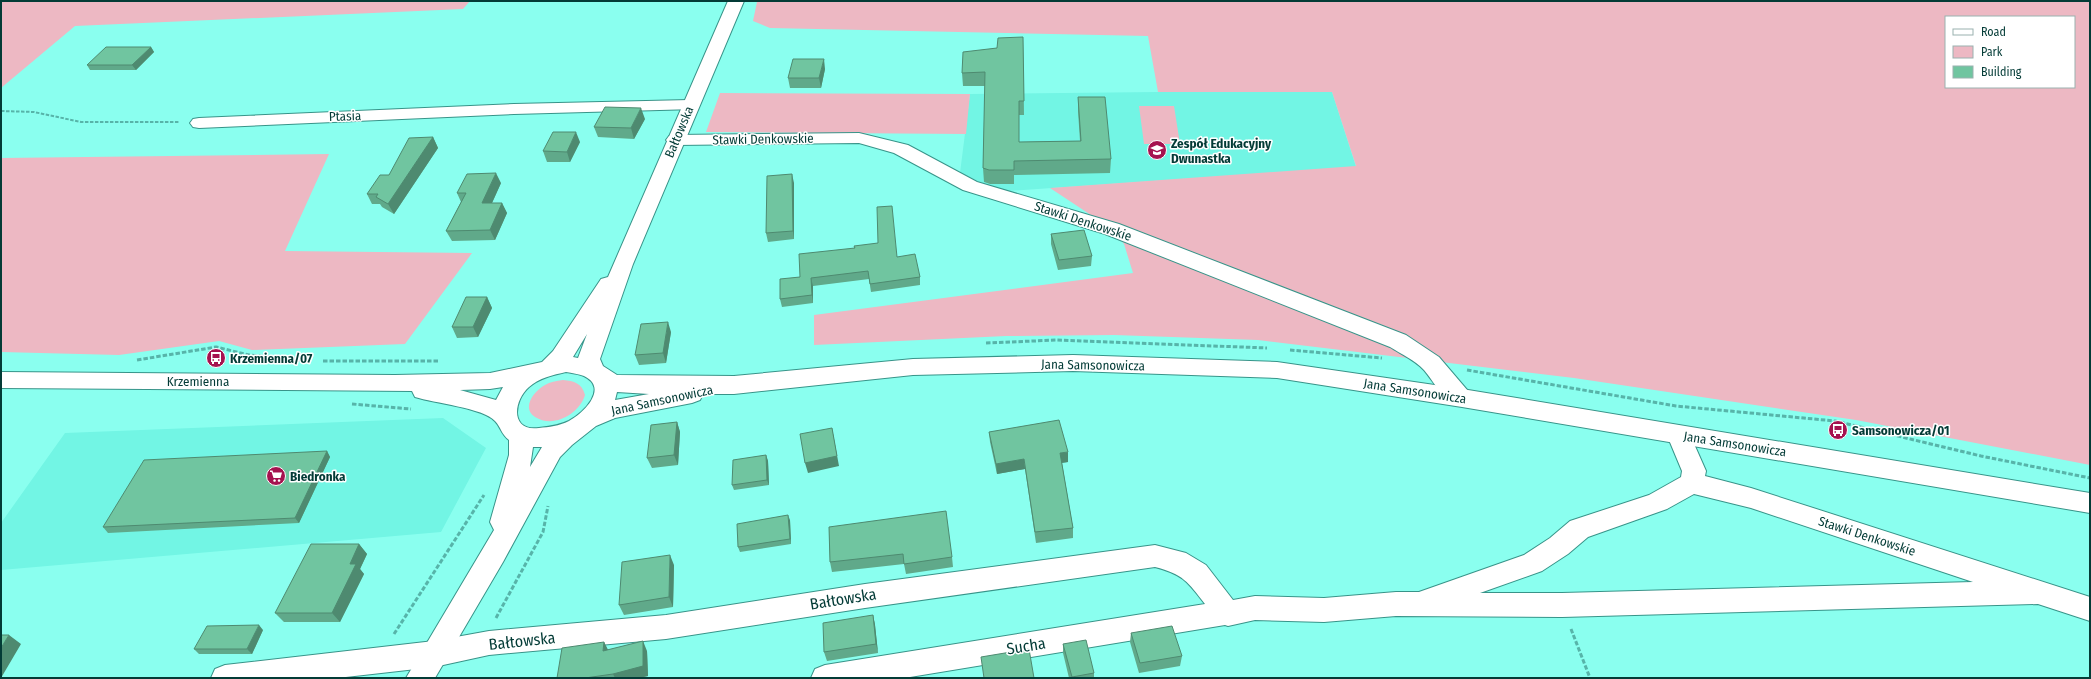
<svg xmlns="http://www.w3.org/2000/svg" width="2091" height="679" viewBox="0 0 2091 679" font-family="'Fira Sans Condensed',sans-serif">
<rect width="100%" height="100%" fill="#8affef"/>
<path fill="#72f5e4" d="M1158 92H1332L1356 167 1008 191 984 184 960 173 970 94Z
M443 418 486 448 441 532 1 570V523L65 433Z"/>
<path fill="#edb8c3" fill-rule="evenodd" d="M1 1H470L463 9 75 26 1 88Z
M760 1H2090V465L1856 420 1574 378 1258 340 1114 335 1006 336 814 345V315L1133 273 1124 244 1112 229 1050 188 1356 166 1332 92H1158L1148 36 770 28 753 21 757 2ZM1946 17H2074V87H1946Z
M720 93 970 94 966 134 706 132Z
M1139 106H1174L1180 144H1144Z
M329 154 285 251 472 253 405 344 252 350 219 341 119 355 1 352V158Z
M563 380C574 381 582 383 585 395 580 413 554 429 535 417 521 408 534 391 545 385 550 382 556 381 563 380Z"/>
<g fill="none" stroke-linecap="round" stroke-linejoin="round">
<g stroke="#389489" stroke-width="2">
<path id="street" d="M690 100 696 101 699 105 696 109 514 114 199 128 193 127 190 123 193 119 199 118 514 104Z
M859 133 908 145 977 182 1119 224 1406 335 1439 357 1474 398 1470 404C1448 411 1436 384 1424 370 1415 360 1401 354 1390 347L1105 234 963 190 894 153 859 143 675 145 669 144 666 140 669 136 675 135Z
M1679 426 1687 428 1706 471 1705 476 1751 488 2090 597V621L2038 604 1562 617 1396 616 1324 622 1255 620 1228 626 1225 625 904 678H811L815 669 825 665 1205 604C1188 582 1183 574 1155 567L865 608 666 639 489 655 434 667 337 678H211L215 669 225 665 434 641 489 631 666 615 865 584 1155 545 1186 553 1206 565 1233 600 1255 596 1324 598 1396 592H1419L1524 555 1550 538 1570 521 1649 495 1681 477 1682 471 1667 435 1671 428ZM1694 494 1751 508 1973 582 1562 593H1480L1542 571 1568 554 1588 537 1667 509Z"/>
</g>
<g stroke="#389489" stroke-width="2">
<path id="secondary" d="M728 1H744L633 264 600 359 603 366 617 375 734 376 913 359 1073 355 1277 362 1462 389 2090 493V513L1462 407 1277 378 1073 371 913 375 734 394H703L700 400 692 403 615 418 596 426 572 445 560 457 503 562 435 678H406L494 530 490 522 509 455V440C501 434 501 427 495 421 484 408 433 403 415 397L412 391 1 388V372L395 375 490 373 542 362 553 351 601 279 608 277ZM587 334 578 358 573 357ZM566 372C572 373 579 374 584 376 609 388 584 413 569 421 559 426 549 427 539 428 510 432 513 401 529 387 539 378 553 375 566 372ZM503 387 496 400 460 390 490 389ZM617 392 649 394 615 400ZM533 447H542L530 467Z"/>
</g>
<path stroke="#57b4a9" stroke-width="2" stroke-dasharray="3.5 1.5" stroke-linecap="butt" d="M1 111 34 112 81 122H179"/>
<path stroke="#57b4a9" stroke-width="3" stroke-dasharray="4.5 2" stroke-linecap="butt" d="M986 343 1057 340 1267 348
M1290 350 1382 358
M137 360 216 347 249 355 300 360
M323 361H440
M1467 370 1676 406 1835 421 1981 456 2090 478
M352 404 411 409
M496 618 543 532 548 506
M1571 629 1590 678
M394 634 484 495"/>
<use href="#street" fill="#fff" fill-rule="evenodd"/>
<use href="#secondary" fill="#fff" fill-rule="evenodd"/>
</g>
<path fill="#60a98a" d="M1023 37 1024 115H1019V142L1080 141 1078 111V97L1111 159 1110 173 1014 175V184H990L984 182 983 168 985 86H963L962 73 997 48Z
M151 47 154 52 136 70H90L87 65Z
M825 69 821 88H790L788 78Z
M645 119 634 139 598 137 594 127Z
M433 137 438 148 394 214 382 207 380 204H372L367 194Z
M580 142 570 162H547L543 151Z
M501 183 492 203H502L507 213 495 240 452 241 446 231 461 202 457 193Z
M794 183V239L768 242 766 233Z
M1051 234 1092 256 1091 266 1058 270 1051 244Z
M854 246 897 257 920 277V285L871 292 869 279 813 286V303L782 307 780 299 800 277 854 248Z
M487 297 492 308 478 337 457 338 452 327Z
M671 332 666 363 639 365 635 355Z
M677 422 680 432 678 465 652 468 647 458Z
M989 432 1068 462 1062 463 1073 528V538L1036 543 1025 469 997 474 990 442Z
M327 451 330 457 299 523 108 533 103 527Z
M766 455 768 461 769 485 734 490 732 485Z
M790 520 791 544 740 552 738 547Z
M829 527 952 557 953 567 906 574 904 564 832 572 830 562Z
M359 544 367 554 360 569 364 574 340 622H284L275 613Z
M674 565 673 607 624 615 619 605Z
M873 615 875 625 878 653 827 661 824 652Z
M263 630 252 654H199L194 649Z
M1131 633 1182 656 1180 666 1139 673 1130 642Z
M604 642 608 650 647 651 648 676 639 678H557Z
M1063 644 1094 673V678H1069L1063 653Z"/>
<path fill="#4e8a70" d="M151 47 154 52 136 70 132 65Z
M824 59 825 69 821 88 819 78Z
M641 108 645 119 634 139 631 128Z
M576 132 580 142 570 162 567 152Z
M433 137 438 148 394 214 388 204Z
M496 173 501 183 487 214 482 203Z
M792 174 794 183V239L793 231Z
M502 203 507 213 495 240 490 230Z
M811 278 813 286V303L812 295Z
M487 297 492 308 478 337 473 327Z
M668 322 671 332 666 363 663 353Z
M677 422 680 432 678 465 674 455Z
M832 428 839 466 808 473 805 463Z
M327 451 330 457 299 523 295 518Z
M1068 452V462L1060 463V453Z
M766 455 768 461 769 485 767 480Z
M1024 459 1025 469 997 474 996 464Z
M788 515 790 520 791 544 790 539Z
M359 544 367 554 360 569 364 574 340 622 332 613 350 564Z
M670 555 674 565 673 607 669 597Z
M873 615 875 625 878 653 876 644Z
M259 625 263 630 252 654 247 649Z
M9 635 21 644 1 678V648Z
M643 641 647 651 648 676 639 678H615L613 674Z
M604 642 609 652 603 651Z"/>
<path fill="#70c5a0" stroke="#4e8a70" d="M1023 37 1024 101H1019V142L1081 141 1078 97H1105L1111 159 1014 161V170H989L983 168 985 72 962 73 963 52 997 48 998 38Z
M106 47H151L132 65H87Z
M793 59H824L819 78H788Z
M605 107 641 108 631 128 594 127Z
M553 132H576L567 152 543 151Z
M433 137 388 204 376 197 378 194H367L380 175H389L409 138Z
M496 173 482 203H502L490 230 446 231 466 193H457L467 174Z
M792 174 793 231 766 233 767 176Z
M892 206 897 257 915 254 920 277 870 284 868 271 811 278 812 295 780 299V279L800 277 799 254 855 248 854 246 878 243 877 207Z
M1084 230 1092 256 1059 260 1051 234Z
M466 297H487L473 327H452Z
M668 322 663 353 635 355 641 324Z
M1059 420 1068 452 1060 453 1073 528 1035 532 1024 459 996 464 989 432Z
M677 422 674 455 647 458 651 425Z
M832 428 837 456 805 463 800 434Z
M327 451 295 518 103 527 144 460Z
M766 455 767 480 732 485 733 460Z
M946 511 952 557 904 564 903 554 830 562 829 527Z
M788 515 790 539 738 547 737 524Z
M311 544H359L350 564H356L332 613H275Z
M670 555 669 597 619 605 622 562Z
M873 615 876 644 824 652 823 623Z
M259 625 247 649H194L207 626Z
M1172 626 1182 656 1140 663 1131 633Z
M1 635H9L1 648Z
M1086 640 1094 673 1072 677 1063 644Z
M643 641V666L613 674 585 678H557L562 648 604 642 603 651Z
M1029 649 1034 678H984L981 657Z"/>
<defs>
<g id="school-disc" transform="scale(1)"><circle r="9.5" fill="#a5124f" stroke="#fff"/><path d="M0-5L7-2L0 1L-7-2ZM-4 1L0 2.5L4 1V4Q0 6-4 4Z" fill="#fff"/></g>
<g id="bus-disc" transform="scale(1)"><circle r="9.5" fill="#a5124f" stroke="#fff"/><path d="M-5-6H5V4H4V6H2V4H-2V6H-4V4H-5ZM-3.5-4V0h7V-4ZM-3.5 1.2v1.5H-2V1.2ZM2 1.2v1.5H3.5V1.2Z" fill="#fff"/></g>
<g id="supermarket-disc" transform="scale(1)"><circle r="9.5" fill="#a5124f" stroke="#fff"/><path d="M-6-5.5h2.5l.6 2H6L4.5 2H-2.5L-4.4-4H-6ZM-1.5 3.2a1.3 1.3 0 1 0 .1 0ZM3 3.2a1.3 1.3 0 1 0 .1 0Z" fill="#fff"/></g>
</defs>
<g fill-rule="evenodd">
<use href="#school-disc" x="1157" y="150"/>
<use href="#bus-disc" x="216" y="358"/>
<use href="#bus-disc" x="1838" y="430"/>
<use href="#supermarket-disc" x="276" y="476"/>
</g>
<g text-anchor="middle" dominant-baseline="central" stroke-width="3" stroke-linejoin="round" paint-order="stroke">
<g font-size="13" fill="#033b36" stroke="#fff">
<text transform="translate(345 116) rotate(-2)">Ptasia</text>
<text transform="translate(679 132) rotate(-67)">Bałtowska</text>
<text transform="translate(763 139) rotate(-1)">Stawki Denkowskie</text>
<text transform="translate(1083 221) rotate(18)">Stawki Denkowskie</text>
<text transform="translate(1093 365) rotate(1)">Jana Samsonowicza</text>
<text x="198" y="381">Krzemienna</text>
<text transform="translate(1415 391) rotate(9)">Jana Samsonowicza</text>
<text transform="translate(662 400) rotate(-12)">Jana Samsonowicza</text>
<text transform="translate(1735 444) rotate(9)">Jana Samsonowicza</text>
<text transform="translate(1867 536) rotate(18)">Stawki Denkowskie</text>
</g>
<g font-size="13" font-weight="bold" fill="#033b36" stroke="#fff" text-anchor="start">
<text x="1171" y="143">Zespół Edukacyjny<tspan x="1171" dy="15">Dwunastka</tspan></text>
<text x="230" y="358">Krzemienna/07</text>
<text x="1852" y="430">Samsonowicza/01</text>
<text x="290" y="476">Biedronka</text>
</g>
<g font-size="16" fill="#033b36" stroke="#fff">
<text transform="translate(843 599) rotate(-9)">Bałtowska</text>
<text transform="translate(522 641) rotate(-6)">Bałtowska</text>
<text transform="translate(1026 646) rotate(-9)">Sucha</text>
</g>
</g>
<rect width="2091" height="679" fill="none" stroke="#033b36" stroke-width="4"/>
<rect x="1945" y="16" width="130" height="72" fill="#ffffff" stroke="#9ab1af"/>
<rect x="1953" y="29" width="20" height="6" fill="#ffffff" stroke="#9ab1af"/>
<text x="1981" y="36" font-size="12" fill="#033b36">Road</text>
<rect x="1953" y="46" width="20" height="12" fill="#edb8c3" stroke="#9ab1af"/>
<text x="1981" y="56" font-size="12" fill="#033b36">Park</text>
<rect x="1953" y="66" width="20" height="12" fill="#70c5a0" stroke="#9ab1af"/>
<text x="1981" y="76" font-size="12" fill="#033b36">Building</text>
</svg>
